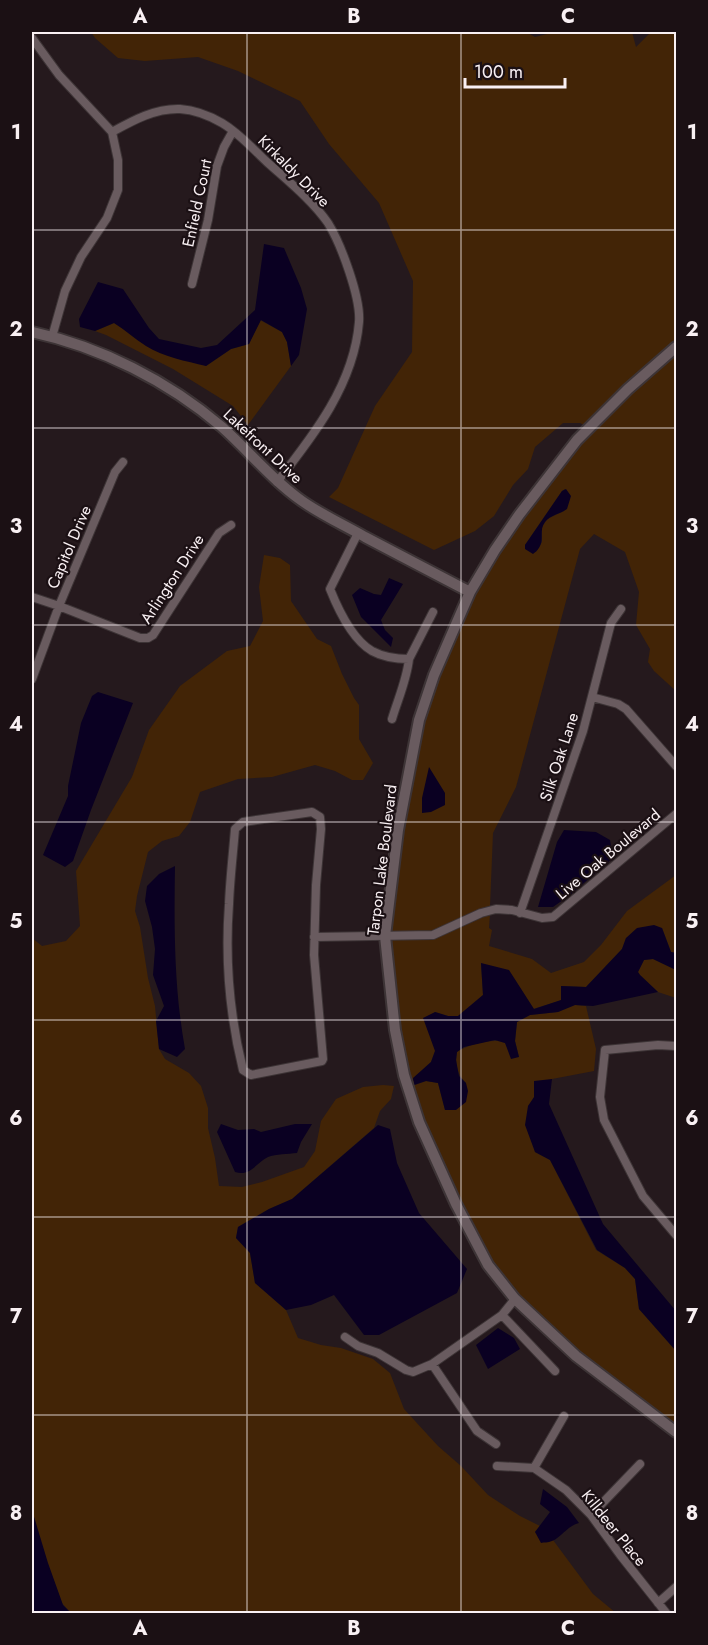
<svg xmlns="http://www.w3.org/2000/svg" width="708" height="1645" viewBox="0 0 708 1645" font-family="Jost,sans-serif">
<rect width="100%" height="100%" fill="#25191d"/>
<path fill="#422406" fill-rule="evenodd" d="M91 32H526L535 37 555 32H632L636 47 651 32H676V342L586 426 580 423H563L535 447 528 469 513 485 494 516 475 531 434 550 329 497 338 488 375 406 412 352 413 281 379 203 329 144 300 101 238 71 198 57 145 61 118 58 95 38Z
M260 320 282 332 287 342 291 366 248 425 233 406 173 369 106 335 95 331 114 323 127 331 206 366 231 349 249 344Z
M676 352V691L654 671 648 662 650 649 636 625 639 592 625 552 594 534 580 549 516 787 493 833 490 906 433 931 389 932 401 830 422 721 437 677 473 594 498 552 522 518 580 443 605 416ZM565 489 564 511 547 519 542 527V542L536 552 525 545 562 491Z
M264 555 280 558 290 565 291 601 317 639 331 646 342 674 354 698 359 705V739L373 763 363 780H352L335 771 315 765 272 777 238 779 200 792 190 822 179 836 162 841 148 852 137 896 135 911 140 927 148 978 155 1006 159 1049 165 1059 189 1073 201 1086 208 1108V1128L215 1158 219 1186 242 1187 262 1182 304 1167 315 1151 321 1121 336 1099 363 1087 383 1085 394 1086 391 1099 380 1111 374 1128 292 1199 269 1209 238 1227 236 1238 250 1253 255 1283 286 1310 298 1338 321 1345 341 1348 373 1359 390 1373 404 1409 438 1446 461 1466 488 1495 520 1516 540 1526 535 1532 553 1540 593 1594 616 1613 70 1614 69 1611 62 1603 42 1549 32 1510V938L42 946 66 941 80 926 76 871 132 777 149 730 180 686 227 651 250 646 263 621 259 587Z
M676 875V953L671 952 662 928 626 938 622 949 586 987 562 986V1000L533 1009 520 988 481 963 483 995 458 1016H448L435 1012V1051L431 1062 413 1079 415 1085 426 1081 438 1083 445 1110 466 1083C457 1074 455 1064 457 1052 466 1045 494 1037 505 1043 510 1046 515 1053 519 1057L515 1041 517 1022 530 1015 558 1012 575 1005 586 1006 596 1049 594 1071 552 1079 528 1106 535 1152 550 1160 596 1250 625 1268 635 1279 639 1309 676 1351V1428L578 1353 516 1294 491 1262 458 1200 422 1120 408 1073 399 1029 389 940 434 939 490 914 489 928 492 930 489 946 532 959 551 973 584 962 601 945 627 911Z
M653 959 676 970V998L658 992 640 975 638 972 644 960Z"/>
<path fill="#0a0022" d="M264 244 284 248 301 288 307 309 299 355 291 366 287 342 282 332 261 320 249 344 231 349 206 366C186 361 163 357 146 346 135 339 125 330 114 323L95 331 80 327 79 319 98 282 123 289 149 328 159 339 201 348 217 345 255 310Z
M566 489 571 496 567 509C560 514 550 515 545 522 537 533 548 543 533 554L525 549V545L562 491Z
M389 578 403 584 381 620 385 630 393 638 391 647 361 617 352 595 360 588 374 594 381 595Z
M98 692 133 703 91 810 73 861 65 867 43 855 68 796V786L81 723 92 696Z
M429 767 445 793V805L431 812 422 813V798Z
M564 830 596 832 610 840 613 858 570 895 553 907H538L557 842Z
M175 866C174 927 174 988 185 1049L177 1057 159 1049 156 1021 164 1006 153 975 155 949 152 927 145 901 147 886 159 874Z
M654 925 662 928 671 952 676 953V970L653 959 644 960 638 972 640 975 658 992 593 1006 575 1005 558 1012 530 1015 517 1022 515 1041 519 1057 511 1059 505 1043 495 1040 464 1047 457 1052 456 1060 459 1076 466 1083 468 1091 466 1102 456 1110H445L438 1083 426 1081 414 1085 413 1078 431 1062 435 1051 423 1018 435 1012 448 1016H458L483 995 481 963 509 970 534 1009 561 1000V986L586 987 622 949 626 938 637 928Z
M552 1079 549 1104 603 1224 676 1311V1351L639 1309 635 1279 625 1268 597 1250 550 1160 535 1152 525 1125 528 1106 534 1097V1081Z
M221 1124 238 1130 254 1129 261 1132 295 1124H312L301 1142 297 1153C288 1154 276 1154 268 1157 256 1163 250 1177 235 1172L217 1132Z
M378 1125 390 1129 397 1163 419 1213 467 1269 457 1293 379 1335H364L334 1295 311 1305 286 1310 255 1283 250 1253 236 1238 238 1227 269 1209 292 1199Z
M498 1328 514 1338 520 1349 488 1369 476 1345Z
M543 1489 567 1507 579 1523C567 1526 562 1537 552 1541 548 1543 544 1542 541 1543L535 1532 550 1512 540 1504Z
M32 1510 48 1563 63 1605 69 1611 70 1613H32Z"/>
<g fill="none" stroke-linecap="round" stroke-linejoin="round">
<g stroke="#3d3436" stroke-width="10">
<path id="street" d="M32 38 59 75 112 132 118 160V190L107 218 81 257 65 291 52 337
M112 132C132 121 155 108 180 109 194 110 210 116 222 123 239 133 253 149 267 162 288 181 312 200 328 223 341 244 361 298 359 322 354 384 314 435 277 482
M192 284 208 220 217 166 224 147 233 131
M358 533 330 589C338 609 353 640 372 651 383 657 397 659 409 659 407 679 398 699 392 719
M32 597 59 606 140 638H148L153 635 219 533 231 525
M409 659 433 612
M32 679 59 606 115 472 123 462
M592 697 618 704 626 709 676 766
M312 812 320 817 321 829 316 885 314 955 323 1059 322 1061 251 1075 243 1070C230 1017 225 958 229 904 230 879 233 854 235 829L243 822Z
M520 913 583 731 611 623 621 609
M314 937 433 935 481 913 496 909 512 910 542 918 553 917 676 814
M676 1046 658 1045 605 1050 600 1097 604 1120 643 1196 676 1235
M502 1315 555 1371
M345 1337 358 1346 378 1353 406 1370 413 1372 432 1364 502 1315 515 1299
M432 1364 477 1431 496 1444
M497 1466 534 1468 566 1490 591 1515 621 1556 667 1614
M534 1468 564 1416
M591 1515 640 1464
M658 1603 676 1587"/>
</g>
<g stroke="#3d3436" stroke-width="14">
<path id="secondary" d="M32 332C101 347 168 381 222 427 249 451 272 480 302 501 322 515 344 525 365 537 400 555 435 574 470 592
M676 347 628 389 577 440 519 515 495 550 470 592 434 675 419 720 398 830 385 936 395 1030 404 1075 419 1122 456 1204 488 1265 515 1299 576 1356 676 1432"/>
</g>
<use href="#street" stroke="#695b5f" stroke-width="8"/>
<use href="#secondary" stroke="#695b5f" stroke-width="10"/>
</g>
<path fill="none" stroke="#f9f0f3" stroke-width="1.5" stroke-opacity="0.55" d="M247 32V1614M461 32V1614M32 230H676M32 428H676M32 625H676M32 822H676M32 1020H676M32 1217H676M32 1415H676"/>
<g text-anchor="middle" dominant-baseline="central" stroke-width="4.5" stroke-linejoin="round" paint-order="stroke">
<g font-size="16" fill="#f9f0f3" stroke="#1b1014">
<text transform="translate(294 171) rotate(45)">Kirkaldy Drive</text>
<text transform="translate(197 203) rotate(-78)">Enfield Court</text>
<text transform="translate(263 446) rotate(43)">Lakefront Drive</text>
<text transform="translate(69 547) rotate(-67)">Capitol Drive</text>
<text transform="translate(172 579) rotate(-57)">Arlington Drive</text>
<text transform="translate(559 757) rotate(-72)">Silk Oak Lane</text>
<text transform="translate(608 854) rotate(-40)">Live Oak Boulevard</text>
<text transform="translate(382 860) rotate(-83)">Tarpon Lake Boulevard</text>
<text transform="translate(614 1528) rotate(51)">Killdeer Place</text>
</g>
</g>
<rect width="708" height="1645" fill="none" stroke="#1b1014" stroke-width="66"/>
<path d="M465 78v9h100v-9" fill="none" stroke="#f9f0f3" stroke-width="3"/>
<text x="474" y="78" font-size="18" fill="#f9f0f3" stroke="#1b1014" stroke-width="4.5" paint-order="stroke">100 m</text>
<rect x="33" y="33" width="642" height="1579" fill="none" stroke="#f9f0f3" stroke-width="2"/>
<g font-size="20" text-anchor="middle" font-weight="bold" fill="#f9f0f3">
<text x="140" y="23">A</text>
<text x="354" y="23">B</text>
<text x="568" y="23">C</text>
<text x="16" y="139">1</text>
<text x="692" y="139">1</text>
<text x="16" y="336">2</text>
<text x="692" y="336">2</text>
<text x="16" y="533">3</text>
<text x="692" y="533">3</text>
<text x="16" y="731">4</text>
<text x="692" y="731">4</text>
<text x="16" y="928">5</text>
<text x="692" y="928">5</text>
<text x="16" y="1125">6</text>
<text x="692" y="1125">6</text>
<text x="16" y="1323">7</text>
<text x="692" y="1323">7</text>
<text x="16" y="1520">8</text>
<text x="692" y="1520">8</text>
<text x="140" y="1635">A</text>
<text x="354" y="1635">B</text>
<text x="568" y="1635">C</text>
</g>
</svg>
